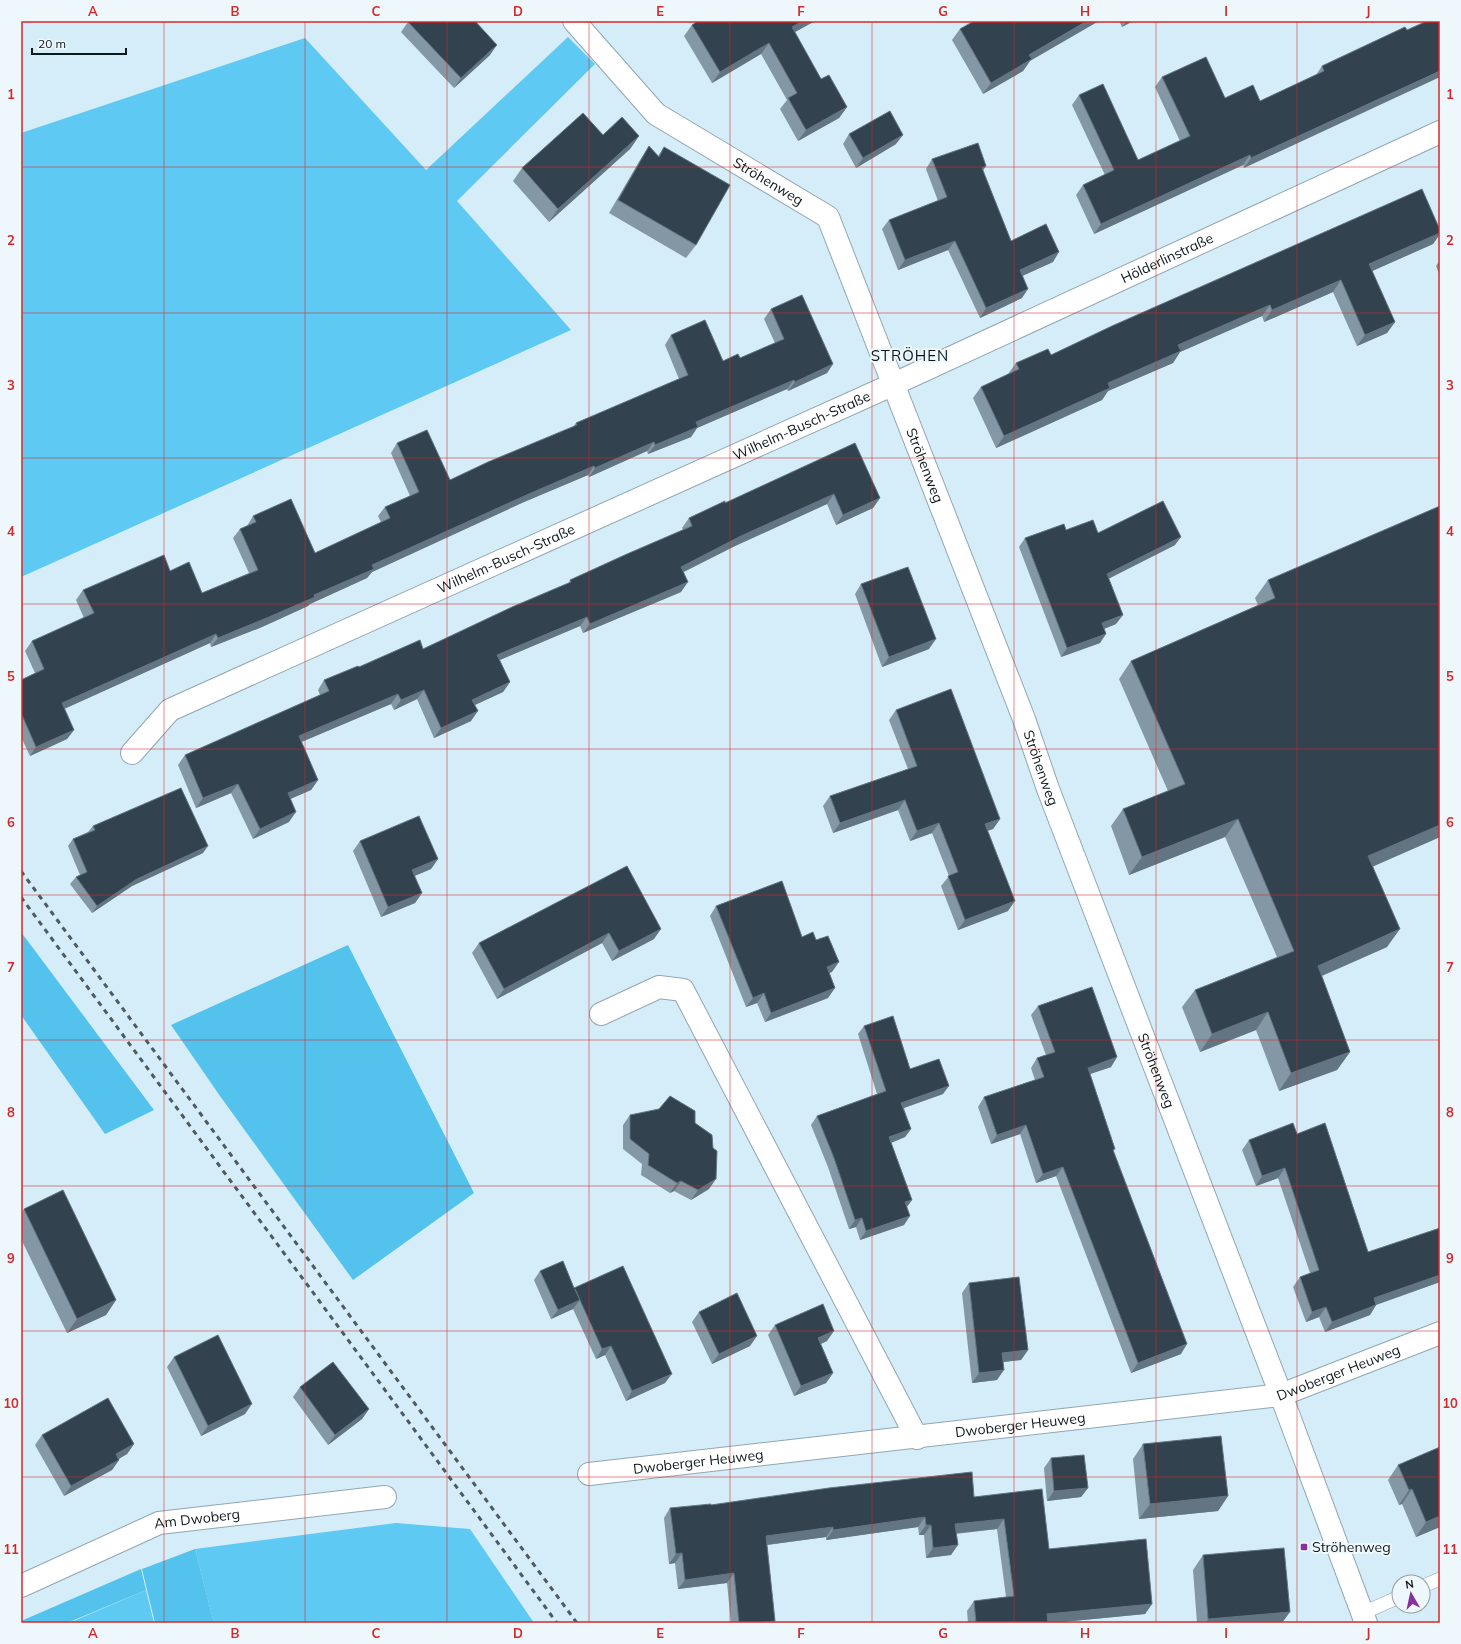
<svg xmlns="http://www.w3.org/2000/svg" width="1461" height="1644" viewBox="0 0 1461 1644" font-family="Mulish,sans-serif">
<rect width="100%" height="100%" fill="#d4edf8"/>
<path fill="#5ec9f3" d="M568 37 595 64 457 201 571 330 21 577V133L305 38 426 170Z
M396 1523 470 1529 534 1623H214L195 1549Z
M146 1590 154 1623H69Z"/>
<path fill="#53c3ed" d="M21 932 154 1110 105 1134 21 1015Z
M348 945 474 1193 353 1280 220 1096 171 1025Z
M195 1549 214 1623H155L142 1569Z
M141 1569 146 1590 67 1623H21V1621Z"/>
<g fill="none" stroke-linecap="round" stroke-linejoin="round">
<g stroke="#90a7b2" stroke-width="14">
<path id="lane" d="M1423 1586 1440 1579
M1363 1613 1399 1597"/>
</g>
<g stroke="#90a7b2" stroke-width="24">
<g id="street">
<path id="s1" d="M574 21 656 114 828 217 1024 719 1048 789 1281 1395 1366 1623"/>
<path id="s2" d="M132 753 170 710 894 384 1440 132"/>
<path d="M601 1014 659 987 683 990 917 1438"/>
<path id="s3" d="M589 1474 1281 1395 1440 1333"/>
<path id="s4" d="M21 1586 159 1523 385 1497"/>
</g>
</g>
<use href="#lane" stroke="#fff" stroke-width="13"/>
<use href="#street" stroke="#fff" stroke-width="22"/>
<path stroke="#4d5b61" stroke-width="3" stroke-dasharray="5 5" stroke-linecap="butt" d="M21 871 577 1623
M21 897 557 1623"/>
</g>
<path fill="#8398a4" d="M698 21H815L795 32 821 79 847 107 839 118 798 141 780 109 787 100 761 54 712 83 684 36 692 25Z
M1119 21H1133L1122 27Z
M408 22 490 55 454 88 401 32Z
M1405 27 1244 168 1243 165 1094 234 1076 195 1083 185 1105 175 1072 105 1079 95 1138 160 1180 141 1155 87 1162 77 1225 98 1260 101 1316 75 1322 66Z
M960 29 1030 61 1023 71 983 94 952 40Z
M849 134 896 144 856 168 843 144Z
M603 135 639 136 630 149 549 222 513 181 522 168Z
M649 146 658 156 664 147 696 245 686 258 609 213 640 160Z
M932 159 983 171 1011 241 1053 262 1022 276V298L980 318 948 250 898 270 882 229 889 220 938 201 926 169Z
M1440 230V234L1433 244 1372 271 1395 322 1387 333 1357 346 1333 292 1264 322 1262 316 1180 352 1173 363 1108 391 1102 400 996 448 973 398 981 387 1008 374 1016 363 1051 355Z
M1440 260V276L1436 266Z
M771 309 833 364 827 373 788 391 787 389 697 428 691 437 648 454 647 451 589 477 588 475 524 502 372 572 367 578 310 604 308 606 262 627 211 647 210 643 64 709 74 730 67 739 30 756 21 737V680L35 673 25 651 32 641 84 618 76 600 83 590 170 571 202 593 249 573 233 538 240 529 247 526 253 516 315 553 381 522 378 516 385 507 410 496 391 453 397 443 450 480 573 427 576 423 679 379 665 345 671 335 723 361 740 358 775 343 764 319Z
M855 443 880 498 873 508 836 525 827 504 735 546 684 572 681 592 583 633 580 626 500 660 510 682 503 692 475 705 471 721 434 738 417 699 394 710 391 704 301 742 318 780 311 790 290 799 289 822 253 839 231 793 196 808 178 765 185 755 320 695 318 690 324 680 359 667 423 649 569 583 570 580 683 530 682 528 689 518 725 503Z
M1066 530 1098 533 1175 545 1108 579 1116 624 1104 629 1100 643 1061 657 1019 547 1025 538Z
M1268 580 1440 837 1373 866 1387 947 1322 976 1350 1052 1337 1070 1279 1091 1256 1030 1200 1052 1182 1007 1195 990 1277 957 1225 837 1129 875 1111 826 1123 809 1168 791 1119 679 1131 661 1258 605 1255 598Z
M861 584 929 649 882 667 855 594Z
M896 710 1000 819 993 829 987 831 1008 911 958 930 941 886 949 876 932 833 910 841 898 810 833 833 823 806 830 796 908 769 889 720Z
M93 826 203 853 132 886 92 913 70 884 76 877 80 875 68 846 73 839 88 832Z
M360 841 438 859 431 869 414 876 422 893 415 903 381 917 353 851Z
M627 866 654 939 612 961 602 943 497 999 472 953 479 943Z
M716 906 802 937 816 940 832 972 829 973 828 998 765 1022 757 1003 746 1007 710 916Z
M1038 1006 1117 1057 1111 1067 1090 1074 1114 1152 1181 1354 1131 1373 1056 1176 1036 1183 1020 1134 991 1144 978 1107 984 1097 1035 1080 1031 1068 1037 1058 1046 1055 1031 1015Z
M864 1026 910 1069 943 1094 904 1108 911 1129 905 1137 891 1143 912 1200 907 1207 904 1225 860 1240 856 1227 849 1229 828 1167 811 1125 817 1116 877 1094 858 1034Z
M630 1115 695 1123 709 1189 691 1200 674 1191 670 1193 641 1175 642 1164 623 1149V1125Z
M1297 1134 1368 1252 1440 1282 1376 1305 1370 1315 1325 1332 1319 1317 1306 1322 1293 1287 1300 1277 1310 1273 1278 1178 1256 1186 1242 1150 1249 1140Z
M24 1209 116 1300 106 1315 67 1333 21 1239V1214Z
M540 1271 574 1288 665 1383 626 1401 605 1355 596 1359 573 1309 551 1319 534 1280Z
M969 1283 1028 1350 1021 1360 1003 1362 997 1380 972 1383 962 1293Z
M699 1312 750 1346 712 1364 692 1322Z
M775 1325 827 1341 821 1344 833 1373 826 1383 794 1396 768 1335Z
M174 1357 245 1414 201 1436 167 1367Z
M300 1387 369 1409 362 1419 328 1445 293 1397Z
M42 1435 134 1444 127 1454 119 1459V1460L112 1470 64 1496 35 1445Z
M1143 1444 1228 1496 1218 1511 1139 1519 1133 1459Z
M1440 1447V1527L1416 1537 1402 1504 1399 1505 1388 1480 1398 1465Z
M1051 1458 1088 1488 1081 1497 1047 1501 1044 1468Z
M974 1497 1049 1549 1152 1604 1145 1614 1052 1623H968L967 1611 974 1601 1006 1597 997 1529 956 1534 951 1555 926 1558 924 1535H919L918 1527 826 1540V1537L767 1545 775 1621 773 1623H731L727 1583 678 1589 675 1563 669 1564 664 1518 670 1508 711 1505Z
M1203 1555 1282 1623H1197L1193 1570Z"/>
<path fill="#637582" d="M803 21H815L784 38 792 27Z
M1087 21H1099L1030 61 1023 71 983 94 991 83 1029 55Z
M1127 21H1133L1122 27Z
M769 43 761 54 712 83 720 72Z
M497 45 490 55 454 88 461 78Z
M1440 71V77L1244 168 1251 158Z
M847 107 839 118 798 141 806 130Z
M903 135 896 144 856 168 863 158Z
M639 136 630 149 549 222 558 209Z
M1250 155 1243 165 1094 234 1101 224Z
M986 166 980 175 982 168Z
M1440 233V234L1433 244 1361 276 1369 264Z
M955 241 948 250 898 270 905 260Z
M1059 252 1053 262 1013 280 1020 270Z
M1341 280 1333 292 1264 322 1272 310Z
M1028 289 1022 298 980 318 986 308Z
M1270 305 1262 316 1180 352 1173 363 1108 391 1102 400 996 448 1004 436 1108 383 1178 345Z
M1395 322 1387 333 1357 346 1365 335Z
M833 364 827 373 788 391 795 382Z
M794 380 787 389 697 428 691 437 648 454 655 445 696 422Z
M654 442 647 451 589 477 595 468Z
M594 466 588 475 524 502 372 572 367 578 310 604 308 606 262 627 211 647 218 638 314 595 372 565 531 493Z
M834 494 827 504 735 546 675 576 681 567 741 536Z
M880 498 873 508 836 525 843 515Z
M1181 537 1175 545 1100 583 1107 574Z
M688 582 681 592 583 633 590 624Z
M1123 615 1116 624 1096 632 1102 623Z
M587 617 580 626 490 664 497 655Z
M216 634 210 643 55 713 62 703Z
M1106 634 1100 643 1061 657 1067 648Z
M936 639 929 649 882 667 889 657Z
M510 682 503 692 466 709 472 700Z
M424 690 417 699 394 710 401 700Z
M398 694 391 704 292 746 299 736Z
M478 711 471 721 434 738 441 728Z
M74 730 67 739 30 756 36 747Z
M318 780 311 790 281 803 288 793Z
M238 784 231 793 196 808 203 798Z
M905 800 898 810 833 833 840 823Z
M296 812 289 822 253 839 260 829Z
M1000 819 993 829 978 834 985 824Z
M1238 819 1225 837 1129 875 1142 857Z
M939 823 932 833 910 841 917 831Z
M1440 825V837L1356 874 1368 856Z
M208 846 203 853 132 886 92 913 97 906 137 879Z
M438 859 431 869 405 880 412 870Z
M422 893 415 903 381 917 388 907Z
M1015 901 1008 911 958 930 965 920Z
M661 929 654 939 612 961 619 951Z
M1400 929 1387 947 1305 983 1318 966Z
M609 933 602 943 497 999 504 989Z
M839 962 832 972 820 976 827 967Z
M835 988 828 998 765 1022 771 1013Z
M764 993 757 1003 746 1007 753 998Z
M1268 1012 1256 1030 1200 1052 1212 1034Z
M1350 1052 1337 1070 1279 1091 1291 1073Z
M1117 1057 1111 1067 1081 1077 1088 1068Z
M949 1086 943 1094 895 1111 901 1103Z
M1026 1125 1020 1134 991 1144 997 1135Z
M911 1129 905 1137 883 1146 889 1137Z
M1063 1167 1056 1176 1036 1183 1043 1174Z
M1285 1168 1278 1178 1256 1186 1262 1176Z
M716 1179 709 1189 691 1200 698 1190Z
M681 1181 674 1191 670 1193 677 1183Z
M912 1200 905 1209V1202Z
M910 1216 904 1225 860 1240 866 1231Z
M862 1218 856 1227 849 1229 855 1220Z
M1440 1275V1282L1367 1308 1374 1298Z
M116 1300 106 1315 67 1333 77 1319Z
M580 1300 573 1309 551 1319 558 1310Z
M1376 1305 1370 1315 1325 1332 1332 1322Z
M1326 1307 1319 1317 1306 1322 1312 1312Z
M834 1331 827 1341 811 1348 818 1338Z
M757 1336 750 1346 712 1364 719 1354Z
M1187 1344 1181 1354 1131 1373 1138 1363Z
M611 1346 605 1355 596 1359 602 1349Z
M1028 1350 1021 1360 995 1363 1002 1353Z
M1004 1370 997 1380 972 1383 979 1373Z
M833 1373 826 1383 794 1396 801 1386Z
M672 1374 665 1383 626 1401 632 1391Z
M252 1404 245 1414 201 1436 208 1426Z
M369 1409 362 1419 328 1445 335 1435Z
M134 1444 127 1454 109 1464 116 1454Z
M119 1460 112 1470 64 1496 71 1486Z
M1088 1488 1081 1497 1047 1501 1054 1491Z
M1412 1489 1402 1504 1399 1505 1409 1490Z
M1228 1496 1218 1511 1139 1519 1150 1504Z
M1440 1516V1527L1416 1537 1426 1522Z
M925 1517 918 1527 826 1540 833 1530Z
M1004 1519 997 1529 948 1534 955 1524Z
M926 1525H931L924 1535H919Z
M833 1527 826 1537 759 1546 766 1536Z
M958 1545 951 1555 926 1558 933 1548Z
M682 1553 675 1563 669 1564 676 1554Z
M734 1573 727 1583 678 1589 685 1580Z
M1152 1604 1145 1614 1052 1623H1041L1047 1614Z
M1290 1612 1282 1623H1206L1208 1619Z
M775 1621 773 1623H755Z"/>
<path fill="#32424f" stroke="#637582" d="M409 21H475L497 45 461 78 408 22Z
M698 21H803L792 27 821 79 829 75 847 107 806 130 788 98 797 93 769 43 720 72 692 25Z
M974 21H1087L1029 55 1032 59 991 83 960 29Z
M1427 21H1440V71L1251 158 1250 155 1101 224 1083 185 1114 170 1079 95 1103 84 1138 160 1190 136 1162 77 1206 57 1225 98 1253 85 1260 101 1324 71 1322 66 1405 27 1407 30Z
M890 111 903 135 863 158 849 134Z
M583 113 603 135 622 117 639 136 558 209 522 168Z
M978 143 986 166 982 168 1011 241 1046 224 1059 252 1020 270 1028 289 986 308 955 241 905 260 889 220 947 197 932 159Z
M649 146 659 157 664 147 730 185 696 245 618 200Z
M1422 189 1440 230V233L1369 264 1395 322 1365 335 1341 280 1272 310 1270 305 1178 345 1181 351 1108 383 1110 388 1004 436 981 387 1019 369 1016 363 1048 349 1051 355 1112 326Z
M802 295 833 364 795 382 794 380 696 422 698 427 655 445 654 442 595 468 594 466 531 493 372 565 374 569 314 595 315 597 269 617 218 638 216 634 62 703 74 730 36 747 21 713V680L44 669 32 641 94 613 83 590 164 555 170 571 189 562 202 593 258 570 240 529 256 522 253 516 291 499 315 553 390 518 385 507 419 492 397 443 427 430 450 480 488 462 577 425 576 423 688 375 671 335 705 320 723 361 738 354 740 358 784 339 771 309Z
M855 443 880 498 843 515 834 494 741 536 681 567 688 582 590 624 587 617 497 655 510 682 472 700 478 711 441 728 424 690 401 700 398 694 299 736 318 780 288 793 296 812 260 829 238 784 203 798 185 755 329 691 324 680 358 666 359 667 420 640 423 649 512 607 571 582 570 580 627 554 692 526 689 518 725 501V503Z
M1163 501 1181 537 1107 574 1123 615 1102 623 1106 634 1067 648 1025 538 1064 524 1066 530 1093 520 1098 533Z
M1440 506V825L1368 856 1400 929 1318 966 1350 1052 1291 1073 1268 1012 1212 1034 1195 990 1294 951 1238 819 1142 857 1123 809 1185 784 1131 661 1275 598 1268 580Z
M908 567 936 639 889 657 861 584Z
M951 689 1000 819 985 824 1015 901 965 920 948 876 958 872 939 823 917 831 905 800 840 823 830 796 917 766 896 710Z
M181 788 208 846 137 879 97 906 76 877 87 872 73 839 95 830 93 826Z
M419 816 438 859 412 870 422 893 388 907 360 841Z
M627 866 661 929 619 951 609 933 504 989 479 943Z
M782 881 802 937 813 932 816 940 828 936 839 962 827 967 835 988 771 1013 764 993 753 998 716 906Z
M1092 987 1117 1057 1088 1068 1115 1149 1113 1150 1187 1344 1138 1363 1063 1167 1043 1174 1026 1125 997 1135 984 1097 1044 1077 1037 1058 1055 1052 1038 1006Z
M893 1016 910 1069 939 1059 949 1086 901 1103 911 1129 889 1137 912 1200 905 1202 910 1216 866 1231 862 1218 855 1220 834 1158 817 1116 886 1091 864 1026Z
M670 1096 695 1111V1123L712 1135 713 1148 717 1151 716 1179 698 1190 681 1181 677 1183 648 1165 649 1154 630 1139V1115L659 1109Z
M1293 1123 1297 1134 1325 1123 1368 1252 1440 1228V1275L1374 1298 1376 1305 1332 1322 1326 1307 1312 1312 1300 1277 1319 1270 1285 1168 1262 1176 1249 1140Z
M63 1190 116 1300 77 1319 24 1209Z
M563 1261 574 1288 623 1266 672 1374 632 1391 611 1346 602 1349 575 1289 580 1300 558 1310 540 1271Z
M1019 1277 1028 1350 1002 1353 1004 1370 979 1373 969 1283Z
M737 1293 757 1336 719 1354 699 1312Z
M823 1304 834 1331 818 1338 833 1373 801 1386 775 1325Z
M218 1335 252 1404 208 1426 174 1357Z
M333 1362 369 1409 335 1435 300 1387Z
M108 1398 134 1444 116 1454 119 1460 71 1486 42 1435Z
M1221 1436 1228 1496 1150 1504 1143 1444Z
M1440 1447V1516L1426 1522 1412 1489 1409 1490 1398 1465Z
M1084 1455 1088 1488 1054 1491 1051 1458Z
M972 1472 974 1497 1042 1489 1049 1549 1146 1539 1152 1604 1047 1614 1048 1623H976L974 1601 1014 1596 1004 1519 955 1524 958 1545 933 1548 931 1525H926L925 1517 833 1530V1527L766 1536 775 1621 755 1623H739L734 1573 685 1580 682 1553 676 1554 670 1508 711 1504V1505L829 1488Z
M1284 1548 1290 1612 1208 1619 1203 1555Z"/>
<path fill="none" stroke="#d62828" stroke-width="1" stroke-opacity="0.55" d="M164 21V1623M305 21V1623M447 21V1623M589 21V1623M730 21V1623M872 21V1623M1014 21V1623M1156 21V1623M1297 21V1623M21 167H1440M21 313H1440M21 458H1440M21 604H1440M21 749H1440M21 895H1440M21 1040H1440M21 1186H1440M21 1331H1440M21 1477H1440"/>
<rect fill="#87319f" stroke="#eef8fc" stroke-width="1.5" x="1300" y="1543" width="8" height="8" rx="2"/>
<g text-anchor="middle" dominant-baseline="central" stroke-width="4" stroke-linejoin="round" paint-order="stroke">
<g font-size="14" fill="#0f181b" stroke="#eef8fc">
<text stroke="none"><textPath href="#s1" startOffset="255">Ströhenweg</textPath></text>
<text stroke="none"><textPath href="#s2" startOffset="1152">Hölderlinstraße</textPath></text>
<text stroke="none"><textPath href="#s2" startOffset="750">Wilhelm-Busch-Straße</textPath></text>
<text stroke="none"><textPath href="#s1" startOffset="591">Ströhenweg</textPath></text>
<text stroke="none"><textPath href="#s2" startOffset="426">Wilhelm-Busch-Straße</textPath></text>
<text stroke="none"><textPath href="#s1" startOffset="915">Ströhenweg</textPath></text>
<text stroke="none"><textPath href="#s1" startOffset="1239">Ströhenweg</textPath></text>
<text stroke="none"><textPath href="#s3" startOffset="758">Dwoberger Heuweg</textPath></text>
<text stroke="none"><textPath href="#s3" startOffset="434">Dwoberger Heuweg</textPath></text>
<text stroke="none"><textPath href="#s3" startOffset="110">Dwoberger Heuweg</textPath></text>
<text stroke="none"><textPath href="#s4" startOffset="190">Am Dwoberg</textPath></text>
</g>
<g font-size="14" fill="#0f181b" stroke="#eef8fc" text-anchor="start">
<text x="1312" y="1547">Ströhenweg</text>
</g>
<g font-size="15" letter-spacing="1" fill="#0f181b" stroke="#eef8fc">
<text x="910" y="355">STRÖHEN</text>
</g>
</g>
<rect width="1461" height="1644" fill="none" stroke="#eef8fc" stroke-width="44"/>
<g transform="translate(1411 1594) rotate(351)"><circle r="19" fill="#eef8fc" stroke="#959ea2"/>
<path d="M0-3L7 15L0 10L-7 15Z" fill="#87319f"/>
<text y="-6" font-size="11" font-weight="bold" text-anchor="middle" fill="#0f181b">N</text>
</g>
<path d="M32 48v6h94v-6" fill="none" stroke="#0f181b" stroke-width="2"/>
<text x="38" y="48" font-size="12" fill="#0f181b" stroke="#eef8fc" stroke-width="3" paint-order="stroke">20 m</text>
<rect x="22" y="22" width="1417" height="1600" fill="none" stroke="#d62828" stroke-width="1.5"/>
<g font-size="13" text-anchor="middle" font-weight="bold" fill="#d62828">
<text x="93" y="16">A</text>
<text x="235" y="16">B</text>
<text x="376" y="16">C</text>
<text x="518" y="16">D</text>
<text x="660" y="16">E</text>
<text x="801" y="16">F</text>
<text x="943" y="16">G</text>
<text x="1085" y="16">H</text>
<text x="1226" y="16">I</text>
<text x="1368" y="16">J</text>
<text x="11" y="99">1</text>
<text x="1450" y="99">1</text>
<text x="11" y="245">2</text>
<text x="1450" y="245">2</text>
<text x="11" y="390">3</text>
<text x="1450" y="390">3</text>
<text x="11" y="536">4</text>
<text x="1450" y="536">4</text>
<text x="11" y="681">5</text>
<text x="1450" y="681">5</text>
<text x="11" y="827">6</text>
<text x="1450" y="827">6</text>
<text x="11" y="972">7</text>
<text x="1450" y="972">7</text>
<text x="11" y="1117">8</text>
<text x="1450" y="1117">8</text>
<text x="11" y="1263">9</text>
<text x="1450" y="1263">9</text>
<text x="11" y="1408">10</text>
<text x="1450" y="1408">10</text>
<text x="11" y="1554">11</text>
<text x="1450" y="1554">11</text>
<text x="93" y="1638">A</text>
<text x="235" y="1638">B</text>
<text x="376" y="1638">C</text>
<text x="518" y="1638">D</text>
<text x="660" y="1638">E</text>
<text x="801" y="1638">F</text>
<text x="943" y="1638">G</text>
<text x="1085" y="1638">H</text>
<text x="1226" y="1638">I</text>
<text x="1368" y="1638">J</text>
</g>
</svg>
